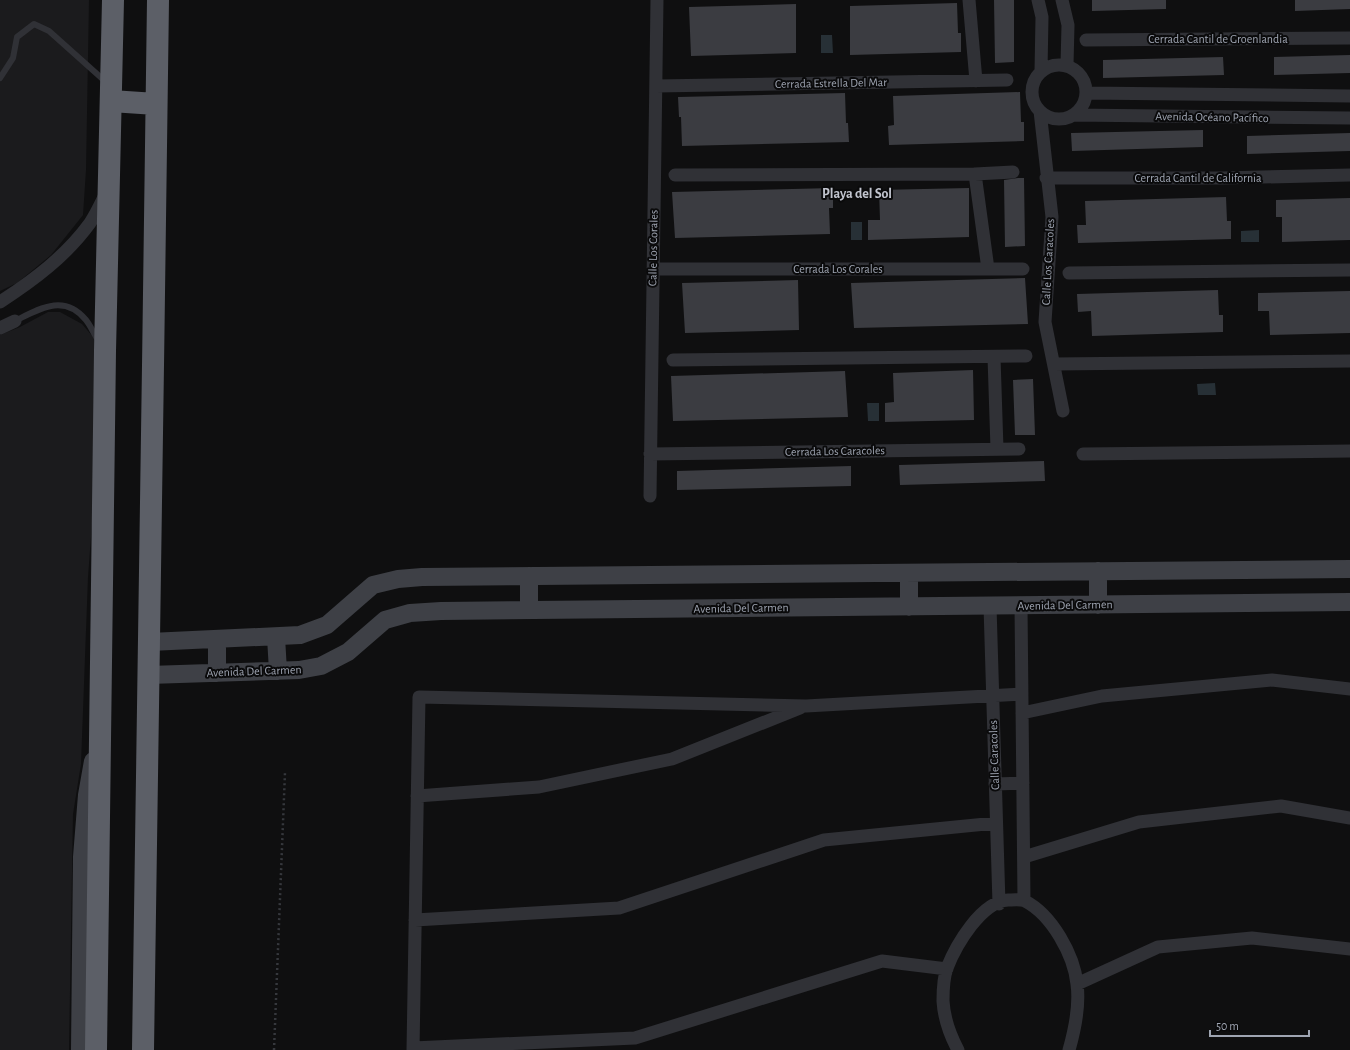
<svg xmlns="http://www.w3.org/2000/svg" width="1350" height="1050" viewBox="0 0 1350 1050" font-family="'Alegreya Sans',sans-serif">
<rect width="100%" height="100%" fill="#0f0f10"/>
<path fill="#1b1b1d" d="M0 0H89L86 170 83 215 51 255 17 283 0 291Z
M48 312H60L82 324 105 351 88 577 81 764 73 814 69 1050H0V335L20 327Z"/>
<path fill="#273036" d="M821 35H832L833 53H821Z
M851 222H862V240H851Z
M1259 230V242H1241V231Z
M1215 383 1216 395H1198L1197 384Z
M867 403H879V421H868Z"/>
<path fill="#3b3c41" d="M994 0H1014V62L995 63Z
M1092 0H1166V9L1092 11Z
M1295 0H1350V9L1295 11Z
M957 3 958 33H961V52L850 55V6Z
M796 4V53L691 56 689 7Z
M1350 55V73L1274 75V57Z
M1223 57 1224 75 1103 78V60Z
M1020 92 1021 122H1024V141L889 145 888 126 894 125 893 96Z
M845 93 846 123H848L849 142 682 146 681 117H679L678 97Z
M1203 130V147L1072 151 1071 133Z
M1350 133V151L1247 154V136Z
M1018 178H1024L1025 246 1005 247 1004 180Z
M833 188V208H829L830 234 675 238 672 192Z
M969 188V237L868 240V220H880L879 190Z
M1226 197 1227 221H1231V239L1078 243 1077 225H1086L1085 201Z
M1350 198V240L1282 242V217H1276V200Z
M1025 278 1028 324 854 328 851 283Z
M798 280 799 330 685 333 682 283Z
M1218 290 1219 315H1223V332L1092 336 1091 311 1078 312 1077 294Z
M1350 291V333L1270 335 1269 311H1258V293Z
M973 370 974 420 885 422V403L894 402 893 373Z
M845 371 848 417 673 421 671 376Z
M1033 379 1035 435H1015L1013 380Z
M1044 461 1045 481 900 485 899 465Z
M851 466V486L677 490V471Z"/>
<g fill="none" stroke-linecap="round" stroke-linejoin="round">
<path stroke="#36383d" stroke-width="2.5" stroke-dasharray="2 3" stroke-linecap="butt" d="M274 1050 285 772"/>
<path stroke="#303136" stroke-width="6" d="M0 78 13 58 17 37 34 24 49 31 106 82
M15 321C39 309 64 293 86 320 91 326 94 335 99 341"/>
<path stroke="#303136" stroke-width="13" d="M969 0 976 81
M1038 0 1042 17 1041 71
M1062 0 1068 25 1067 65
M1086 40 1350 38
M1032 92a27 27 0 1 1 54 0a27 27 0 1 1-54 0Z
M656 86 1007 80
M1087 93 1350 96
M1040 111 1052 217 1045 322 1063 411
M1073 115 1350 118
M975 174 988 269
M675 175 975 174 1013 172
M1046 178H1222L1350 175
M653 269H1023
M1069 273 1350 270
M0 302C34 280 66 256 90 223 96 214 101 203 106 193
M0 328 15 321
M994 357 997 449
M673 360 1026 356
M1054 364 1350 361
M650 454 1019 449
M1083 454 1350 451
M650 496 657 0
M990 606 999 904
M1021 606 1024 900
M1022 713 1102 696 1272 680 1350 689
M995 784 1023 783
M417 796 539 787 672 759 800 708
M1024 857 1139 822 1281 806 1350 818
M415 920 619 908 824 840 996 823
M1077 984 1158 947 1252 938 1350 949
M413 1048 635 1038 882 961 947 969
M413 1050 419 697 806 706 1022 694
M958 1050C950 1035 944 1018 943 1001 943 992 944 976 947 968 956 945 981 902 1008 900 1012 900 1021 899 1025 901 1052 915 1074 955 1077 984 1080 1006 1075 1029 1069 1050"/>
<path stroke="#3e4046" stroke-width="18" d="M909 573V607
M1098 605V571
M529 610V576
M276 637 278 671
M217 639V673
M150 642 300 635 327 625 373 585 398 579 422 577 1350 569
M149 675 299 670 321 666 348 652 385 620 410 613 441 611 1350 602
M80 1050 82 857 87 795 93 761"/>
<path stroke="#5c5f67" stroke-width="22" d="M111 101 156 104
M96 1050 105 351 113 0
M143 1050C149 700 153 350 158 0"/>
</g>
<g text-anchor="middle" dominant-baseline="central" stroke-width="4" stroke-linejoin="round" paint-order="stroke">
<g font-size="12" fill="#9fa5b2" stroke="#0a0a0b">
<text x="1218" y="39">Cerrada Cantil de Groenlandia</text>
<text transform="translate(831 83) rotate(-1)">Cerrada Estrella Del Mar</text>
<text transform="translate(1212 117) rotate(1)">Avenida Océano Pacífico</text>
<text x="1198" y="178">Cerrada Cantil de California</text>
<text transform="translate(653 248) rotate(-89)">Calle Los Corales</text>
<text transform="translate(1048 262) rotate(-87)">Calle Los Caracoles</text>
<text x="838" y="269">Cerrada Los Corales</text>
<text transform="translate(835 451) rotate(-1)">Cerrada Los Caracoles</text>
<text transform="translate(1065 605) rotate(-1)">Avenida Del Carmen</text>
<text transform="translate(741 608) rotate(-1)">Avenida Del Carmen</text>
<text transform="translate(254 671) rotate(-2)">Avenida Del Carmen</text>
<text transform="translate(994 755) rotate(-92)">Calle Caracoles</text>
</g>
<g font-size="14" font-weight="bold" fill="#c1c4ce" stroke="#0a0a0b">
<text x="857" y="194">Playa del Sol</text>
</g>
</g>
<path d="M1210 1030v6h99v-6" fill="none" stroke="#9fa5b2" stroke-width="2"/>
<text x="1216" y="1030" font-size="12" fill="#9fa5b2" stroke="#0a0a0b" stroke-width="3" paint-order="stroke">50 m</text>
</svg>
